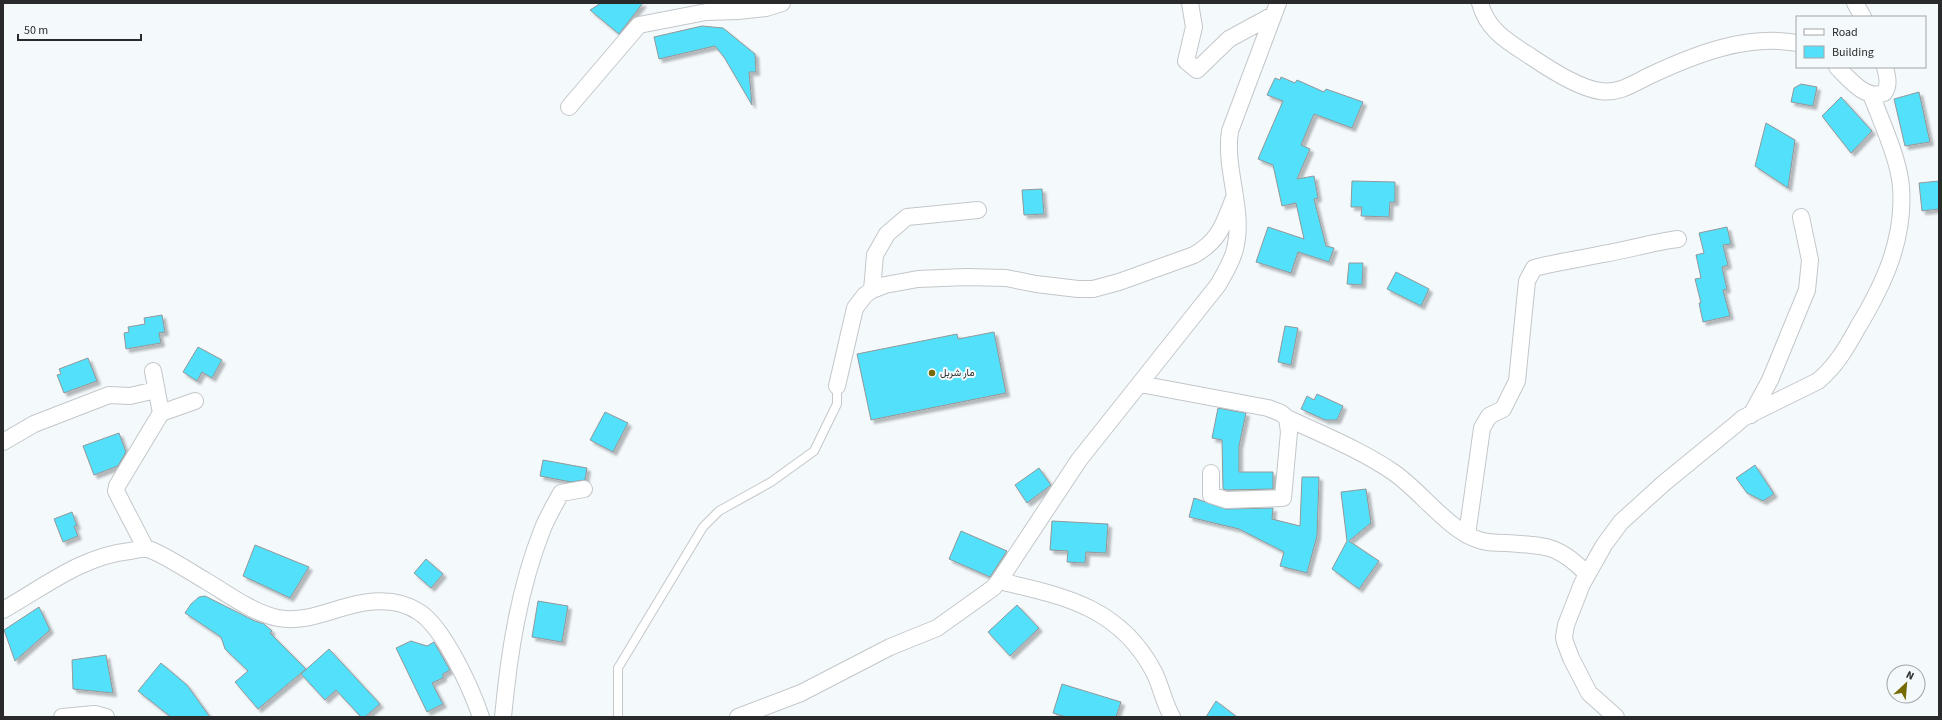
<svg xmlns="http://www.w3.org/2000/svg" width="1942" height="720" viewBox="0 0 1942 720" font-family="'Source Sans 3',Vazirmatn,sans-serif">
<defs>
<filter id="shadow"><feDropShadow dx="3.5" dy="3.5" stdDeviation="1" flood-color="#0004"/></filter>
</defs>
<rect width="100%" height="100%" fill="#f4f9fc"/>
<path fill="#52e0fa" stroke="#929798" filter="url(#shadow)" d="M601 3H643L619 34 590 10Z
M702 26 723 28 755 54 756 72H749L752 105 724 57 715 46 659 59 654 37Z
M1281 77 1295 83 1297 80 1324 92 1326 89 1363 102 1352 128 1314 114 1301 145 1310 149 1297 179 1314 176 1318 198 1314 199 1326 246 1334 248 1329 262 1298 252 1291 273 1256 262 1268 227 1304 239 1296 203 1282 206 1273 165 1258 159 1283 101 1267 95 1275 78 1280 80Z
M1801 84 1817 87 1813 106 1791 102 1794 88Z
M1919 92 1930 142 1905 146 1894 99Z
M1841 97 1872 131 1851 153 1822 116Z
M1766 123 1795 140 1788 188 1755 166Z
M1352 181 1395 182V202H1390L1389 217 1361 216 1362 207H1351Z
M1939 181V209L1922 211 1919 183Z
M1042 189 1044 214 1024 215 1022 190Z
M1727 227 1731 244 1723 245 1728 265 1722 267 1727 289 1723 290 1730 316 1703 322 1699 303H1701L1695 279 1701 278 1696 255 1704 253 1699 233Z
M1349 263H1363L1362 285 1347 284Z
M1396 272 1429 289 1421 306 1387 289Z
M162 315 165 332 159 333 161 343 126 349 124 333 129 332 128 327 145 324 144 318Z
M1285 326 1298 328 1291 365 1278 362Z
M994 332 1006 393 871 420 857 354 957 334 958 339Z
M198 347 222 360 212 378 202 372 197 381 183 372Z
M88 358 97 381 64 393 57 375 61 374 59 369Z
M1317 394 1343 406 1337 420H1325L1301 409 1307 396 1314 400Z
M1218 408 1246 413 1239 446V472H1273V489L1227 490 1223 489 1222 440 1212 438Z
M605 412 628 423 613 452 590 440Z
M119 433 126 452 118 466 94 475 83 446Z
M543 460 587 468 585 480 571 482 540 476Z
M1755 465 1774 494 1763 501 1747 493 1736 478Z
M1039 468 1051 485 1027 503 1015 485Z
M1302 477H1319L1317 536 1307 573 1280 566 1284 552 1239 529 1189 517 1194 498 1226 509 1273 508 1272 519 1300 526Z
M1366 489 1371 523 1349 541 1379 561 1359 589 1332 569 1347 541 1341 492Z
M72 512 77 526H74L78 536 63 542 54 519Z
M1052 521 1108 524 1106 553 1086 552 1085 563 1067 562 1068 551 1050 550Z
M961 531 1007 551 990 577 949 559Z
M255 545 309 567 290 598 243 576Z
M426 559 443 574 431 588 414 573Z
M205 596 255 621 264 624 272 631 270 633 306 669 258 709 235 682 248 671 225 649 221 637 185 613 191 604 199 597Z
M538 601 568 606 562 642 532 637Z
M1017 605 1039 628 1010 656 988 632Z
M39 607 50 630 15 661 4 630Z
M411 641 427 646 434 642 450 670 443 674V678L432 683 443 704 427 712 396 648Z
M329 649 380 704 365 717H361L336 690 325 700 301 674Z
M106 655 113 693 73 689 72 660Z
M161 663 187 685 210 717H171L138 691Z
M1062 684 1121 702 1116 717H1066L1053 713Z
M1216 701 1237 717H1206Z"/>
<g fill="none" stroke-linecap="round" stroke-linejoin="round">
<g stroke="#c3c7ca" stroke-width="10">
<path id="service" d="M618 717V668L703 527 719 511 771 482 814 451 837 404V386"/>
</g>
<g stroke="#c3c7ca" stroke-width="18">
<path id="minor" d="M1190 3 1194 27 1186 61 1197 70 1229 39 1273 15
M1480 3C1487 30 1508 42 1530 56 1549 69 1578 88 1600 91 1620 94 1634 83 1651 75 1696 54 1747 34 1797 43
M1855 3 1863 17
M1837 67C1848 78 1866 101 1884 93 1890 85 1887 76 1885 67
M569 107 639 25 706 12 738 11 766 8 782 3
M872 290 875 255 887 234 907 217 978 210
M153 371 161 413
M1140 384 1268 408 1281 413 1287 418 1289 432 1283 498 1226 500 1211 495V473
M837 386 855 308 865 295 872 290 885 285 918 279 966 277 1006 278 1036 284 1078 289H1093L1119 282 1194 255C1220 240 1223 225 1234 198
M1751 415 1770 380 1807 290 1810 260 1801 217
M1287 418C1323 435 1361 450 1393 472 1421 491 1448 530 1479 540 1487 543 1497 543 1506 543 1546 546 1558 544 1587 574
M3 442 34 424 109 395 130 396 156 390
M1467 535 1482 428 1489 416 1503 409 1517 381 1527 281 1534 268C1557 262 1580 259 1603 254 1628 250 1653 242 1678 239
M146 549 120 499 116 491 117 486 161 413 195 401
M999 581C1064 596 1120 607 1154 672 1161 686 1164 703 1172 717
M3 610C44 587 82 556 130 551 136 550 142 548 148 549 162 553 192 573 206 581 228 594 253 613 278 618 303 623 325 612 349 606 371 600 398 598 419 612 444 628 471 688 481 717
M62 717 95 714 106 717
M503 717C509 653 519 588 543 528 548 516 555 504 561 493L584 489
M738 717 801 693 890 647 937 628 993 588 999 581 1079 460 1218 285C1224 274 1232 262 1235 249 1245 210 1224 170 1230 131L1278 3
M1616 717 1589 693 1571 658 1565 642 1564 637 1566 625 1582 584 1604 545 1621 522 1664 483 1735 425 1743 418 1818 381C1836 366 1847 347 1858 327 1884 284 1905 239 1901 187 1899 159 1881 121 1871 94"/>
</g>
<use href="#service" stroke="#fff" stroke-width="8"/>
<use href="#minor" stroke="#fff" stroke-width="16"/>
</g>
<circle fill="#766b03" stroke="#f4f9fc" stroke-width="1.5" cx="932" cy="373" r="4"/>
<g text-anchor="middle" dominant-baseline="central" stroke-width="4" stroke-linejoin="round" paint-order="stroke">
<g font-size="10" fill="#292a2b" stroke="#f4f9fc" text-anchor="start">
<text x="940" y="373">مار شربل</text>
</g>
</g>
<rect width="1942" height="720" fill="none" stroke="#292a2b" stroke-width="8"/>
<rect x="1796" y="16" width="130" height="52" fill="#f4f9fc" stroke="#a3a6a8"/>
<rect x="1804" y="29" width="20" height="6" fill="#ffffff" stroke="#a3a6a8"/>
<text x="1832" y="36" font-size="12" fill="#292a2b">Road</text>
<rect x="1804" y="46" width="20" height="12" fill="#52e0fa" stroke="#a3a6a8"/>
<text x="1832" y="56" font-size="12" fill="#292a2b">Building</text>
<g transform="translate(1906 684) rotate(26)"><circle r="19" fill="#f4f9fc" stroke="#a3a6a8"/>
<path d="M0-3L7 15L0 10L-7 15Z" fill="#766b03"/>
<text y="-6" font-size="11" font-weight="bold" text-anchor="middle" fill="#292a2b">N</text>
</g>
<path d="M18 34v6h123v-6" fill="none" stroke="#292a2b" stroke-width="2"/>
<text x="24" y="34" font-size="12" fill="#292a2b" stroke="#f4f9fc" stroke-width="3" paint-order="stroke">50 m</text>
</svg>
